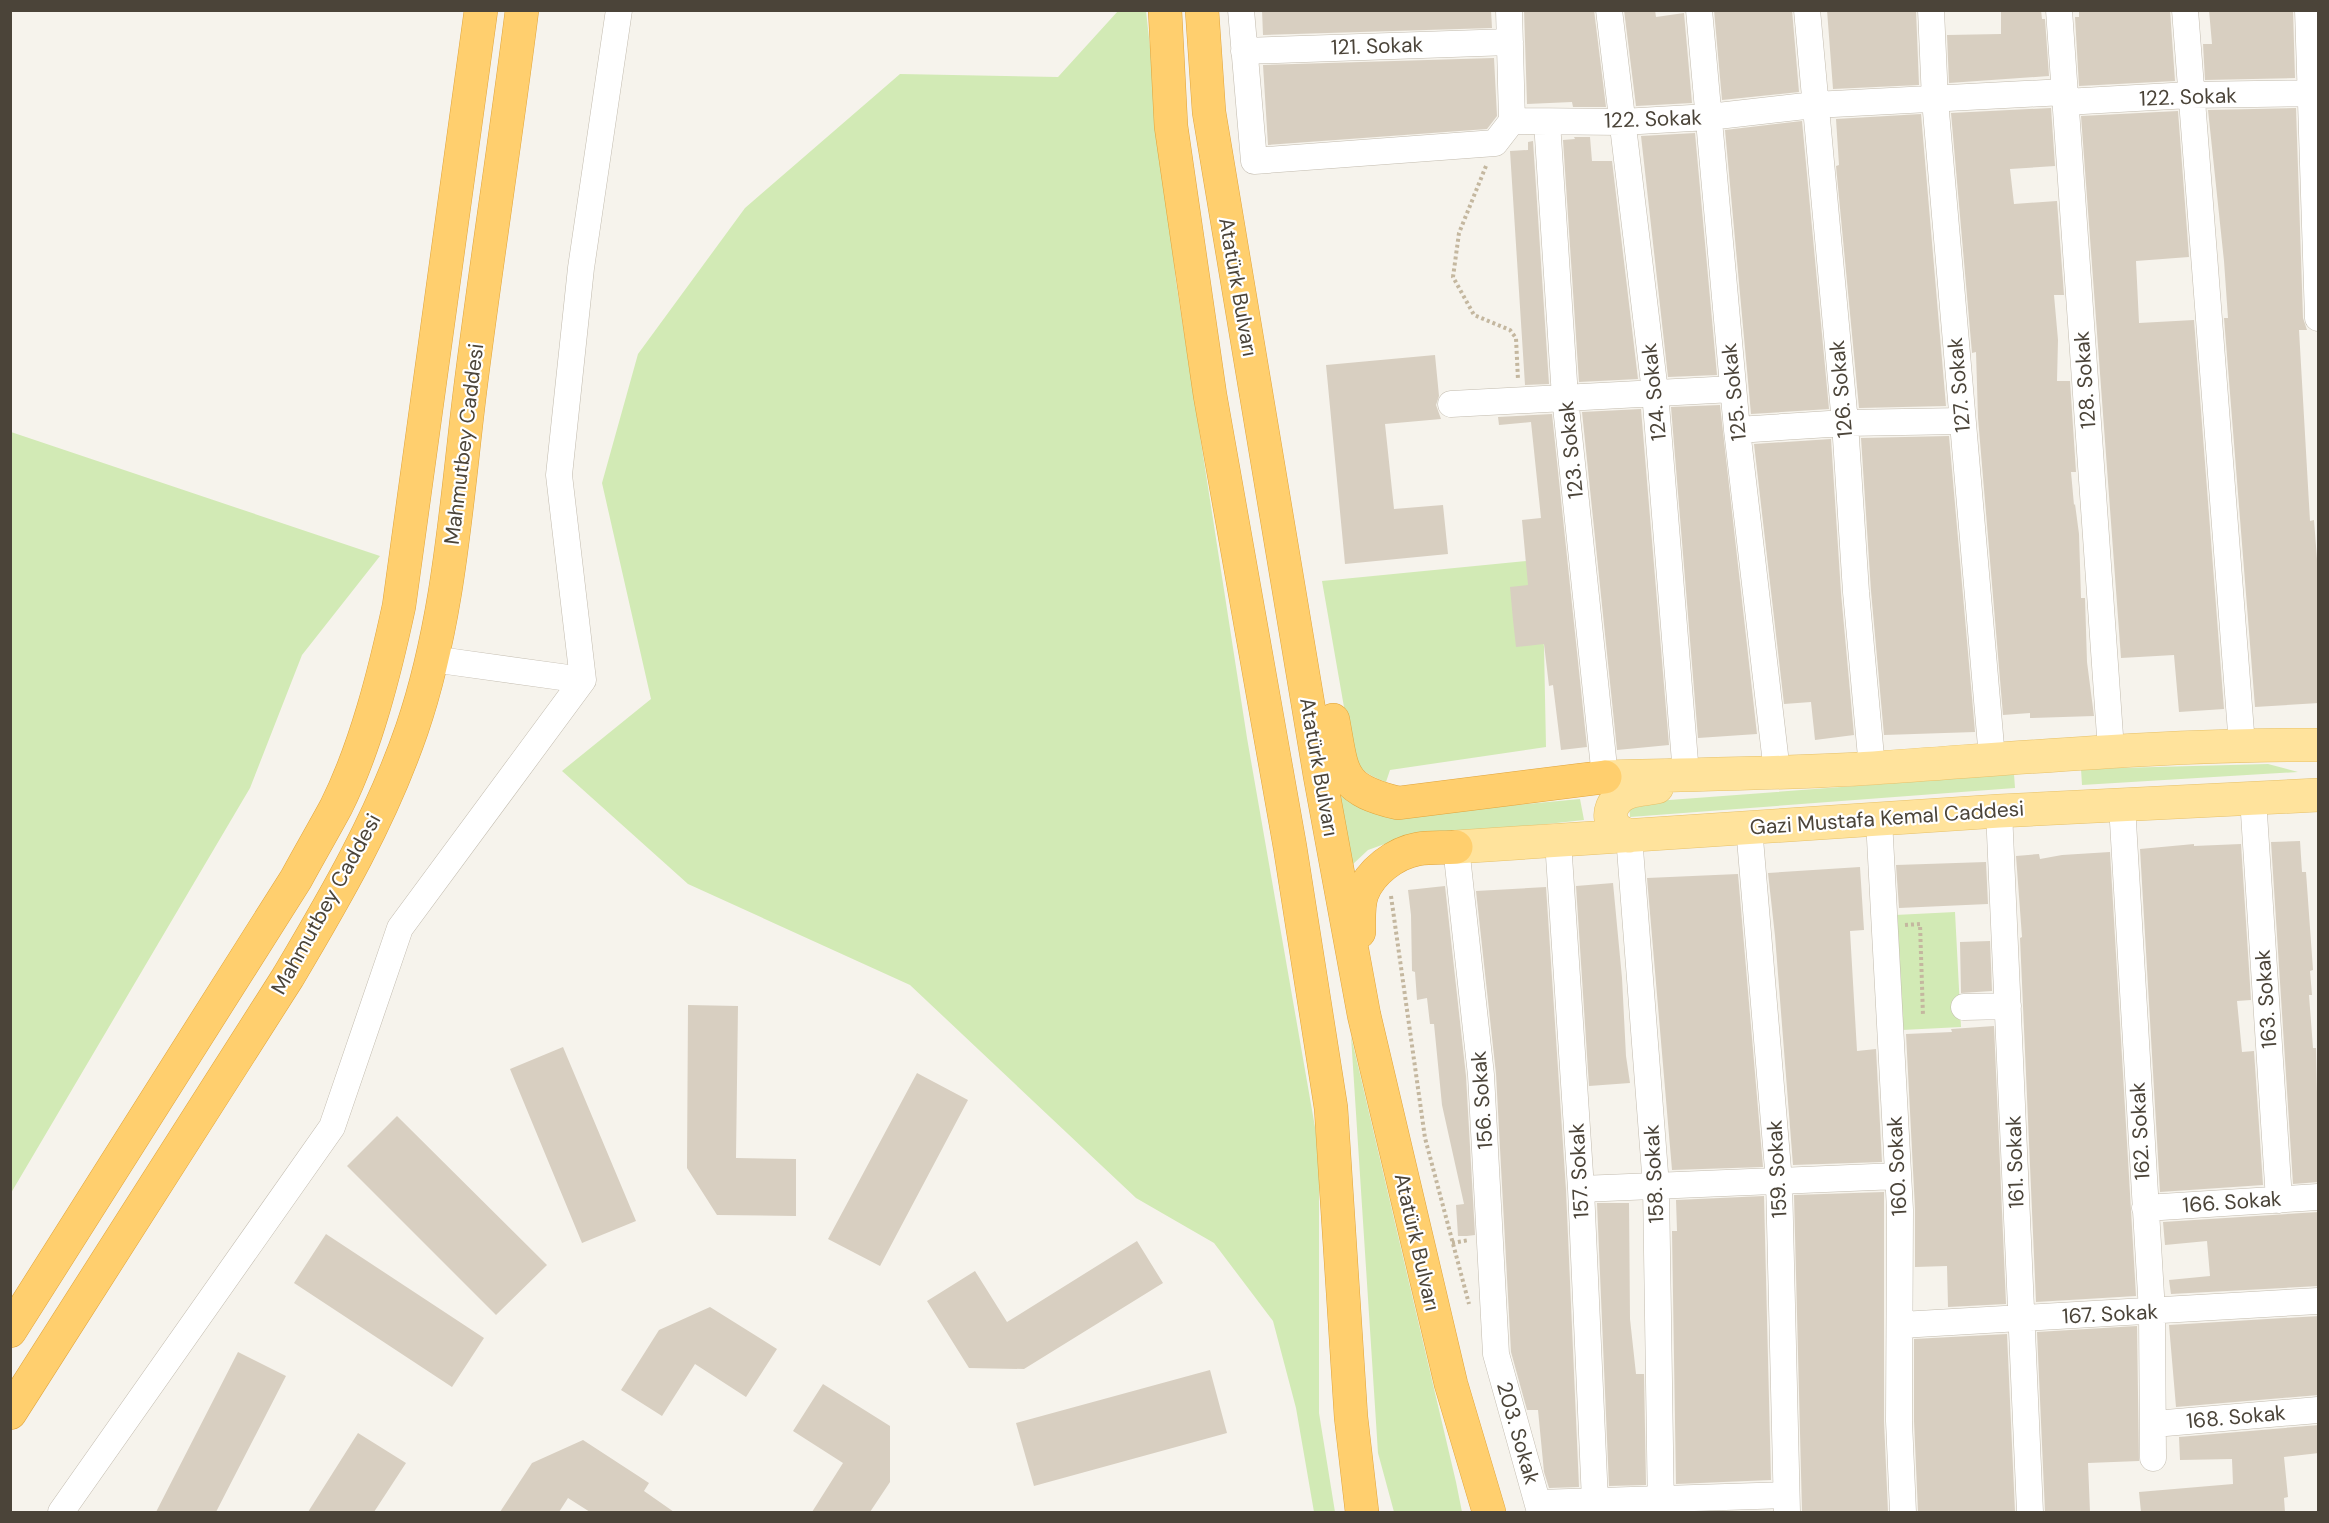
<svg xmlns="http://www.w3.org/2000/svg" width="2329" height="1523" viewBox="0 0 2329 1523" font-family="'DM Sans',sans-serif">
<rect width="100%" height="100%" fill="#f6f3ec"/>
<path fill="#d2eab5" d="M1118 11H1146L1176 281 1247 738 1319 1150V1413L1335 1512H1314L1296 1408 1273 1321 1214 1243 1136 1198 910 985 688 884 562 771 651 699 602 483 638 354 745 208 900 74 1058 77Z
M11 432 380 556 302 655 250 788 11 1193Z
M1536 560 1544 647 1546 747 1390 770 1386 782C1369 776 1359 770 1352 753L1322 581Z
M2268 764 2298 772 2082 785 2081 769Z
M2014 774 2015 788 1630 817 1629 803Z
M1339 791 1389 817 1580 799 1584 820 1393 841 1368 850 1352 865Z
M1955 912 1961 1027 1902 1030 1895 915Z
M1351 1036 1456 1482 1462 1512H1394L1378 1453Z"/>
<path fill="#d8cfc1" d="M1262 10H1491L1492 28 1263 35Z
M1524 10H1594L1606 107H1573L1572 102 1527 104Z
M1624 10H1655L1656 17 1684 13 1692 103 1636 106Z
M1714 10H1792L1799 92 1722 100Z
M1827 10H1916L1919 85 1833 89Z
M2001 10H2041L2042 19H2045L2049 76 1949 83 1947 35 2001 34Z
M2079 10H2170L2175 81 2079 86 2075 17H2079Z
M2209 10H2293L2295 78 2205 80 2203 44H2212Z
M1494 58 1497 116 1487 129 1268 145 1263 65Z
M2051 108 2055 166 2010 169 2014 204 2057 201 2064 295H2054L2058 340 2057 381H2070L2076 472H2071L2074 505 2075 504 2079 534 2081 598H2085L2087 662 2094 716 2030 718V713L2003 715 1978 418 1976 352 1972 353 1951 113Z
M2296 108 2303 318 2307 330H2299L2310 521 2314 520 2317 559 2319 703 2255 707 2224 318H2228L2224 261 2208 110Z
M2178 111 2189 257 2136 261 2139 323 2194 320 2224 709 2179 712 2174 655 2121 658 2081 116Z
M1921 114 1946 406 1859 408 1836 166 1839 165 1836 119Z
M1802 121 1829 409 1751 414 1725 130Z
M1695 133 1717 375 1668 377 1641 136Z
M1574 137H1590L1592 161H1612L1638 379 1579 382 1563 140 1575 139Z
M1533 141 1549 384 1525 385 1510 151 1528 150V142Z
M1435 355 1439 396 1436 405 1441 419 1385 424 1394 509 1443 505 1448 554 1345 564 1326 365Z
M1720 405 1757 734 1698 738 1671 407Z
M1641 409 1669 745 1617 750 1582 412Z
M1552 414 1587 747 1561 750 1553 685 1549 686 1544 644 1516 647 1513 620 1510 587 1528 585 1522 520 1541 518 1531 422 1499 425 1498 417Z
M1949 436 1975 732 1884 735 1871 591 1861 438Z
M1831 439 1841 593 1854 735 1815 740 1811 702 1784 704 1754 444Z
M2300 841 2302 872H2306L2313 970 2310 971 2312 995H2309L2313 1048H2316L2319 1182 2293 1184 2271 842Z
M2194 844V846L2241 844 2251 1000 2237 1001 2242 1052 2254 1051 2263 1185 2160 1192 2140 849Z
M2110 852 2136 1296 2036 1302 2020 938 2022 937 2016 856 2039 854 2040 859 2062 855Z
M1986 862 1988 904 1899 908 1896 865Z
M1860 867 1864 930 1850 931 1857 1051 1876 1049 1882 1162 1793 1165 1775 936 1768 873Z
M1738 874 1763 1167 1672 1170 1647 878Z
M1613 883 1622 978 1626 1056 1630 1083 1589 1086 1576 886Z
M1445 886 1466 1076 1475 1235 1467 1236H1458L1456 1205 1464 1204 1442 1105 1434 1024H1430L1427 998 1417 1000 1415 972 1412 971 1411 915 1408 890Z
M1546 887 1566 1190 1579 1487 1549 1488 1544 1472 1538 1410H1527L1511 1352 1496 1074 1476 891Z
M1990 941 1992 991 1961 993 1960 942Z
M688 1005 738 1006 736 1158 796 1159V1216L717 1215 687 1168Z
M1994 1026 2006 1304 1948 1307 1947 1266 1915 1267V1209L1906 1034 1952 1032 1951 1029Z
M563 1047 636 1221 582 1243 510 1069Z
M917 1073 968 1100 880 1266 828 1239Z
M397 1116 547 1265 496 1315 347 1166Z
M1884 1192V1421L1888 1512H1802L1794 1195Z
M1764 1196 1771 1480 1676 1484 1672 1231H1677L1676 1200Z
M1597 1203H1629L1630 1319 1636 1374H1644L1646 1485 1609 1486Z
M2319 1212V1286L2171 1294 2169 1280 2210 1276 2207 1241 2165 1245 2163 1222Z
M326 1234 484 1338 452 1387 294 1283Z
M1137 1241 1163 1283 1024 1369 969 1368 927 1301 975 1271 1007 1322Z
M710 1307 777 1349 746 1397 695 1364 662 1416 621 1390 659 1330Z
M2319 1316V1395L2176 1407 2169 1325Z
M2137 1326 2139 1461 2088 1463 2090 1512H2045L2037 1332Z
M2007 1334 2015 1512H1918L1914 1421V1339Z
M238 1352 286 1376 216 1512H156Z
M1210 1370 1227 1433 1034 1486 1016 1423Z
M823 1384 890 1426V1482L870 1512H812L843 1463 793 1431Z
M2319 1425V1453L2284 1457 2288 1497 2284 1498 2285 1512H2141L2139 1492 2233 1484 2232 1459 2180 1460 2179 1437Z
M358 1433 406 1463 374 1512H308Z
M583 1440 649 1483 644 1491 674 1512H590L568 1498 559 1512H500L532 1463Z"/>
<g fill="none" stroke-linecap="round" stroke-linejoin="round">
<g stroke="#c2bbae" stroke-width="27">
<path id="minor" d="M1241 10 1254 161 1495 143 1512 121
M1509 10 1512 121
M1609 10 1655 392 1686 774
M1699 10 1737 430 1777 772
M1807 10 1845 423 1856 592 1872 768
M1931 10 1935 100 1992 758
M2059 10 2111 750
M2185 10 2242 745
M2308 10 2318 318
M1244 51 1510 42
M2065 102 2190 95 2311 93
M1512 121 1622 122 1709 117 1814 105 2064 92
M1547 122 1565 397 1605 777
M1451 404 1733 389
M1737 430 1845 423 1962 421
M583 680 559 475 581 268 619 10
M2253 798 2279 1200
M2122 805 2152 1312 2153 1458
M1999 811 2030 1512
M1879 820 1900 1210 1899 1421 1903 1512
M1749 827 1779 1181 1787 1512
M1629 836 1656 1186 1661 1512
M1558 841 1581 1189 1595 1501
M1456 847 1481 1075 1496 1354 1540 1512
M1964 1007 2008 1006
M1581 1189 1898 1176
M2145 1208 2318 1197
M1901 1325 2318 1301
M2154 1424 2318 1410
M1538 1503 1786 1495
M61 1512 332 1127 400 928 583 680 432 659"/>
</g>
<g stroke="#e6c16a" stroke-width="34">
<path id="major" d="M1605 777C1695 774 1784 774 1874 768 2022 758 2170 744 2318 745
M1629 836C1626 834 1620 832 1617 829 1603 816 1614 797 1629 792 1638 789 1648 789 1657 787
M1456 847 1999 811 2318 795"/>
</g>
<g stroke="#e0a43c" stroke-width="34">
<path id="highway" d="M1165 10 1171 126 1210 395 1290 847 1331 1108 1351 1417 1362 1512
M1202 10 1209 112 1320 776 1364 1015 1451 1384 1489 1512
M1333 720C1343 774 1339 789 1398 803L1605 777
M1359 932C1359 921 1358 905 1362 894 1370 872 1395 853 1418 849 1430 847 1444 848 1456 847
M10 1331 296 879C309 855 323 831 336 807 366 747 385 671 399 606L481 10
M10 1413 288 977C336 896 381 819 412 729 449 621 456 504 470 391 486 264 506 137 522 10"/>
</g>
<path stroke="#c4b79f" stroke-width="4" stroke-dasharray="3 3" stroke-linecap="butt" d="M1486 166 1459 233 1453 277 1474 315 1510 330 1516 338 1518 380
M1391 896 1425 1138 1469 1304
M1905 925 1920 924 1923 1016
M1452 1243 1469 1240"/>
<use href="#minor" stroke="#fff" stroke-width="26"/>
<use href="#major" stroke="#ffe39c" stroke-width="33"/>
<use href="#highway" stroke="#ffcf6e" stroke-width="33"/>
</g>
<g text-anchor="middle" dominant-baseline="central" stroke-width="4.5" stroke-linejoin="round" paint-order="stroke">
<g font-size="21" fill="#4b4439" stroke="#fff">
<text transform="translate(1377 46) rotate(-2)">121. Sokak</text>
<text transform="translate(2188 97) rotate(-2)">122. Sokak</text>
<text transform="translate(1653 119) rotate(-2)">122. Sokak</text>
<text transform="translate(1238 287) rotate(80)">Atatürk Bulvarı</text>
<text transform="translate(2085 380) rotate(-94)">128. Sokak</text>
<text transform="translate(1959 385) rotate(-95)">127. Sokak</text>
<text transform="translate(1841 389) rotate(-95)">126. Sokak</text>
<text transform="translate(1654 392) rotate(-96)">124. Sokak</text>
<text transform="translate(1734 392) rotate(-96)">125. Sokak</text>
<text transform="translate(464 444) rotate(-83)">Mahmutbey Caddesi</text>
<text transform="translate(1571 450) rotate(-96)">123. Sokak</text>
<text transform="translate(1319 767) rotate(80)">Atatürk Bulvarı</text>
<text transform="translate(1887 818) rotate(-4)">Gazi Mustafa Kemal Caddesi</text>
<text transform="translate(326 904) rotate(-61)">Mahmutbey Caddesi</text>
<text transform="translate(2266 999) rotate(-94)">163. Sokak</text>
<text transform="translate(1482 1100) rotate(-94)">156. Sokak</text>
<text transform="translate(2140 1131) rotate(-93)">162. Sokak</text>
<text transform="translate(2015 1162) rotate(-92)">161. Sokak</text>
<text transform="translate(1897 1166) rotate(-93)">160. Sokak</text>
<text transform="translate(1777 1169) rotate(-93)">159. Sokak</text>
<text transform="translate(1579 1171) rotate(-93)">157. Sokak</text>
<text transform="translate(1654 1174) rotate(-93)">158. Sokak</text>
<text transform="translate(2232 1202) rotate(-4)">166. Sokak</text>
<text transform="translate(1417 1242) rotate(77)">Atatürk Bulvarı</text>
<text transform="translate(2110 1314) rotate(-3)">167. Sokak</text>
<text transform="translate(2236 1417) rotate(-5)">168. Sokak</text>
<text transform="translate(1518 1433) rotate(74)">203. Sokak</text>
</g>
</g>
<rect width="2329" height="1523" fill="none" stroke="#4b4439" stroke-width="24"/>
</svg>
